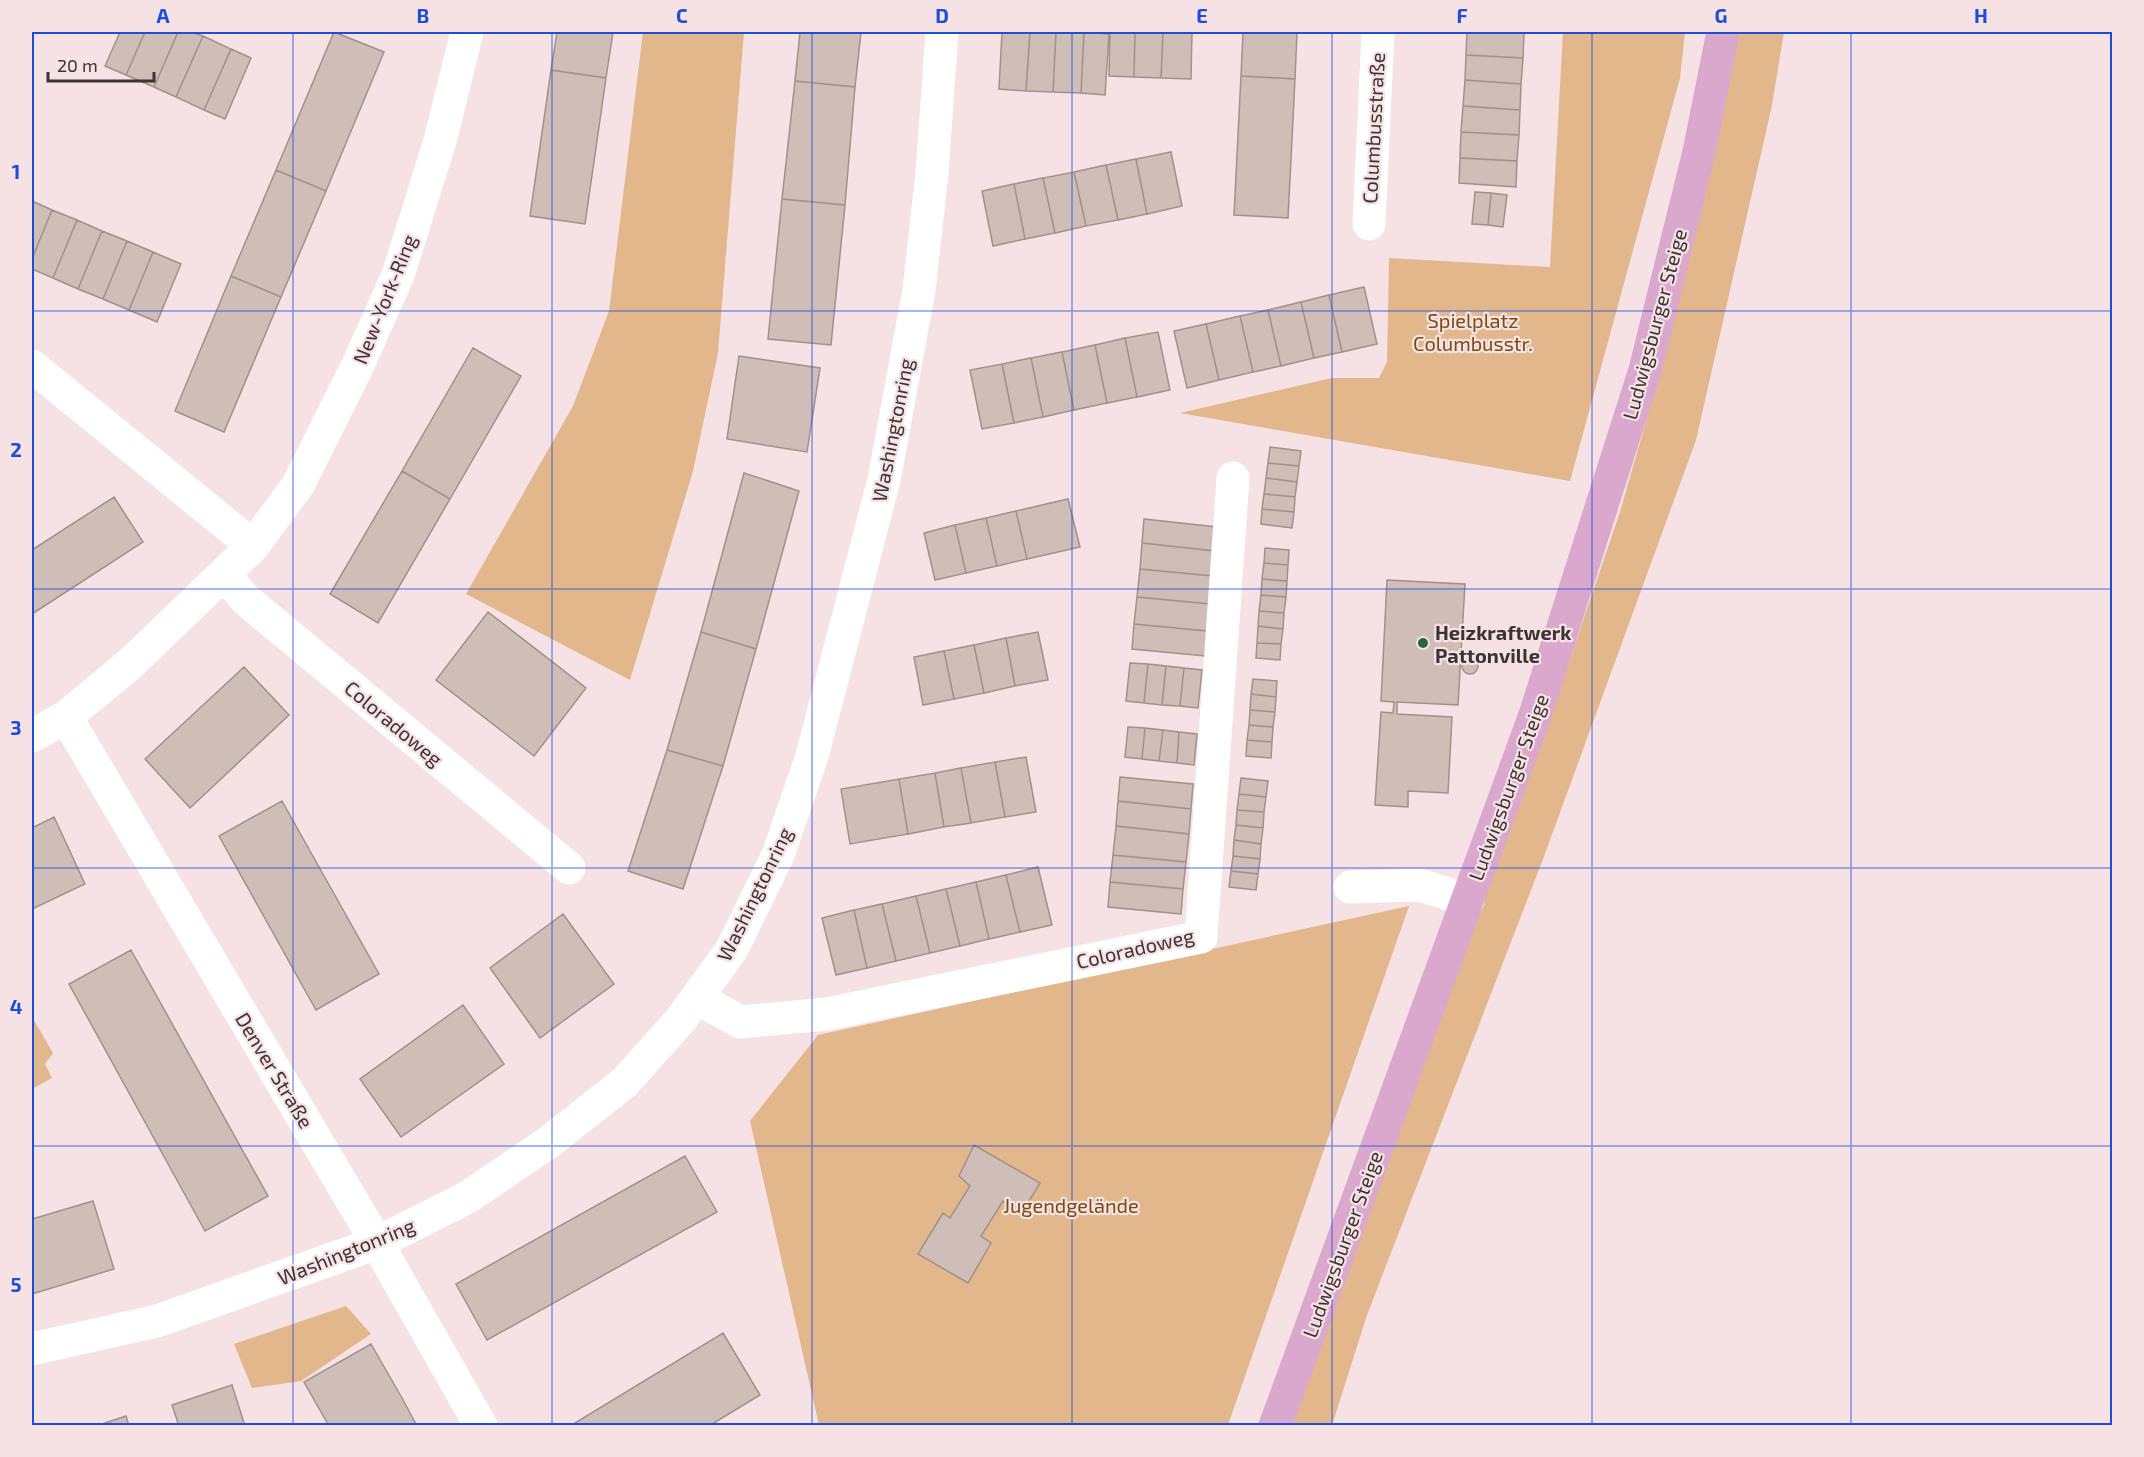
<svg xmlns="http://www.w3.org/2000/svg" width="2144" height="1457" viewBox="0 0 2144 1457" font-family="'Exo 2',sans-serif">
<rect width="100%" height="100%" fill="#f6e1e4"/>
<path fill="#e1b78b" d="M643 32H744L718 353 693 471 630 680 466 594 573 406 609 311Z
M1563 32H1685L1680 78 1570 481 1180 413 1332 378H1379L1387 362 1389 258 1550 267Z
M1739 32H1784L1772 105 1696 440 1543 859 1367 1315 1332 1425 1291 1426 1546 729 1620 512 1661 369Z
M1409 906 1228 1425H819L750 1121 818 1035Z
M32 1017 53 1053 45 1064 52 1078 32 1089Z
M346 1306 371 1334 301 1381 252 1388 234 1344Z"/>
<path fill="#cfbdb7" stroke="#a2908a" stroke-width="1.5" d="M120 32H145L126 75 105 66Z
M145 32H178L154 87 126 75Z
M178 32H191L203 36 176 97 154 87Z
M334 32 384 52 326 191 276 170Z
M557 32H613L606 78 551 70Z
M800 32H861L855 87 795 81Z
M1002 32H1030L1026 91 999 89Z
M1030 32H1056L1053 92 1026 91Z
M1056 32H1084L1081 93 1053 92Z
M1084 32 1109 34 1105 95 1081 93Z
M1110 32H1135L1134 77 1109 76Z
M1135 32H1163L1161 78 1134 77Z
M1163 32H1192L1191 79 1161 78Z
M1243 32H1297L1295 79 1241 76Z
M1467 32H1524L1523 58 1466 55Z
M203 36 231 49 204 110 176 97Z
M231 49 251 58 225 119 204 110Z
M1466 55 1523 58 1521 84 1465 80Z
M551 70 606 78 585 224 530 216Z
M1241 76 1295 79 1288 218 1234 215Z
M1465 80 1521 84 1520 110 1463 106Z
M795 81 855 87 845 205 782 199Z
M1463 106 1520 110 1519 135 1461 132Z
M1461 132 1519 135 1517 161 1460 158Z
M1171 152 1182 206 1147 214 1136 159Z
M1460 158 1517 161 1516 187 1459 183Z
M1136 159 1147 214 1118 220 1106 165Z
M1106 165 1118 220 1086 226 1074 172Z
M276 170 326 191 281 297 231 276Z
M1074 172 1086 226 1055 233 1043 178Z
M1043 178 1055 233 1025 239 1014 184Z
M1014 184 1025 239 993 246 982 191Z
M1475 192 1491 193 1488 225 1472 224Z
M1491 193 1507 195 1503 227 1488 225Z
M782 199 845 205 831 345 768 339Z
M32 201 52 210 32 259Z
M52 210 77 220 53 278 32 269V259Z
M77 220 102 231 78 289 53 278Z
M102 231 127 241 103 299 78 289Z
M127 241 153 252 129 310 103 299Z
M153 252 181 264 157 322 129 310Z
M231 276 281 297 224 432 175 411Z
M1364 287 1377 344 1342 352 1329 295Z
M1329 295 1342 352 1314 358 1301 302Z
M1301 302 1314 358 1281 366 1268 310Z
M1268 310 1281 366 1253 372 1240 316Z
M1240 316 1253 372 1219 380 1206 324Z
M1206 324 1219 380 1187 388 1174 331Z
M1158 332 1170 390 1137 397 1125 338Z
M1125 338 1137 397 1107 403 1095 345Z
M1095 345 1107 403 1074 410 1062 352Z
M473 348 521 376 450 499 402 471Z
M1062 352 1074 410 1043 417 1031 358Z
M739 356 820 368 807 452 727 439Z
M1031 358 1043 417 1014 423 1002 364Z
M1002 364 1014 423 982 429 970 370Z
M1270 447 1301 451 1299 466 1268 463Z
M1268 463 1299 466 1297 482 1266 478Z
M402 471 450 499 378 623 330 594Z
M744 473 799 491 756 649 701 632Z
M1266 478 1297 482 1295 497 1264 494Z
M1264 494 1295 497 1294 512 1262 509Z
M114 497 143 542 32 614V550Z
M1068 499 1080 547 1027 559 1016 511Z
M1262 509 1294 512 1292 528 1261 524Z
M1016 511 1027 559 997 566 986 518Z
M986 518 997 566 966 573 955 525Z
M1144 519 1217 527 1215 551 1142 543Z
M955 525 966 573 935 580 924 533Z
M1142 543 1215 551 1213 576 1140 569Z
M1265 548 1289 550 1288 565 1264 563Z
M1264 563 1288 565 1287 581 1262 579Z
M1140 569 1213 576 1210 604 1137 597Z
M1262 579 1287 581 1286 597 1261 595Z
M1387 580 1465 584 1458 705 1397 702V714L1452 717 1448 793 1408 791V807L1375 805 1381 712 1393 713 1394 702 1381 701Z
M1261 595 1286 597 1284 613 1259 611Z
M1137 597 1210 604 1207 631 1134 624Z
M1259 611 1284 613 1283 629 1258 626Z
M488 612 586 688 534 756 436 680Z
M1134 624 1207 631 1205 656 1132 649Z
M1258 626 1283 629 1281 644 1257 643Z
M701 632 756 649 723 766 667 750Z
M1038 632 1048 680 1015 686 1006 638Z
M1006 638 1015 686 984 693 974 645Z
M1257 643 1281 644 1280 660 1256 658Z
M974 645 984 693 954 699 944 651Z
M944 651 954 699 923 705 914 657Z
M1462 666a8 8 0 1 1 16 0a8 8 0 1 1-16 0Z
M1130 663 1148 664 1144 703 1126 701Z
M1148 664 1166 666 1162 705 1144 703Z
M1166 666 1184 668 1180 706 1162 705Z
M244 667 289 715 190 808 145 759Z
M1184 668 1202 670 1198 708 1180 706Z
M1253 679 1277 681 1276 697 1251 694Z
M1251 694 1276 697 1275 712 1250 710Z
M1250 710 1275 712 1273 727 1249 725Z
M1249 725 1273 727 1272 742 1247 740Z
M1128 727 1145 728 1142 759 1125 757Z
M1145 728 1163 730 1159 761 1142 759Z
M1163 730 1179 732 1177 763 1159 761Z
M1179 732 1197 734 1194 765 1177 763Z
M1247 740 1272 742 1271 758 1246 756Z
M667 750 723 766 683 889 628 871Z
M1026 757 1036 812 1005 817 995 762Z
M995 762 1005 817 971 823 961 768Z
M961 768 971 823 944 827 935 773Z
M935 773 944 827 908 834 899 779Z
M1120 777 1193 784 1191 809 1118 801Z
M1241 778 1268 781 1266 797 1239 794Z
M899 779 908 834 850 844 841 789Z
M1239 794 1266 797 1264 812 1237 810Z
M282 801 379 974 316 1010 219 836Z
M1118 801 1191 809 1189 834 1116 826Z
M1237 810 1264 812 1263 828 1236 825Z
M54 817 85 884 32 909V828Z
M1236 825 1263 828 1261 844 1234 840Z
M1116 826 1189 834 1186 862 1113 855Z
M1234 840 1261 844 1260 859 1233 856Z
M1113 855 1186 862 1183 889 1110 882Z
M1233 856 1260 859 1258 874 1231 871Z
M1038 867 1052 925 1020 932 1006 875Z
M1231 871 1258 874 1256 890 1229 887Z
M1006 875 1020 932 989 939 976 882Z
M976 882 989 939 960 946 946 889Z
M1110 882 1183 889 1181 914 1108 907Z
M946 889 960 946 930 953 916 896Z
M916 896 930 953 896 961 882 904Z
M882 904 896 961 867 968 854 910Z
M854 910 867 968 836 975 822 918Z
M563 914 614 984 540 1038 490 968Z
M131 950 268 1196 205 1231 69 984Z
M463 1005 504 1064 401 1137 360 1079Z
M974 1145 1040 1183 1023 1211 1003 1201 981 1236 991 1243 968 1283 918 1254 943 1213 950 1218 970 1186 959 1176Z
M685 1156 717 1212 487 1340 456 1284Z
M93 1201 114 1269 32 1294V1219Z
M723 1333 760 1395 709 1426H570Z
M371 1344 402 1398 417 1426H329L304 1382Z
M232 1385 245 1426H179L172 1405Z
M126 1416 129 1426H96Z"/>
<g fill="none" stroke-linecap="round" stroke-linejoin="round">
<path stroke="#fff" stroke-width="33" d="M1369 224 1378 32
M32 366 253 546
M224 574 245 599 569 868
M66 717 377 1243 481 1426
M32 736 66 717 131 663 253 546 298 485 357 367 398 275 440 141 467 32
M1350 887 1420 885 1468 900
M697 998 740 1022 827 1014 1201 937 1233 478
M32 1349 157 1321 377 1243 468 1197 549 1142 625 1082 682 1018 732 949 778 855 812 756 884 480 919 290 932 173 942 32"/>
<path stroke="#daa7cd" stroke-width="33" d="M1275 1426 1535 715 1645 370 1699 152 1723 32"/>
</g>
<path fill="none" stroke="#1d4ed8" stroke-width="1.5" stroke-opacity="0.55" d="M293 32V1426M552 32V1426M812 32V1426M1072 32V1426M1332 32V1426M1592 32V1426M1851 32V1426M32 311H2112M32 589H2112M32 868H2112M32 1146H2112"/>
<circle fill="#2e6348" stroke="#f6e1e4" stroke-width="2" cx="1423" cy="643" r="6"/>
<g text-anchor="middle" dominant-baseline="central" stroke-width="4.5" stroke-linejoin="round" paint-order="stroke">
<g font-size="20" fill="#3b3334" stroke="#f6e1e4">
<text transform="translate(1373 128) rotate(-87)">Columbusstraße</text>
<text transform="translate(384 299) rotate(-68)">New-York-Ring</text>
<text transform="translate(1654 324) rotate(-75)">Ludwigsburger Steige</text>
<text transform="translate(892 430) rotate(-79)">Washingtonring</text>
<text transform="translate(394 723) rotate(40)">Coloradoweg</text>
<text transform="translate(1508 787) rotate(-70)">Ludwigsburger Steige</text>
<text transform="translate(754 894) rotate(-64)">Washingtonring</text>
<text transform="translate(1135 948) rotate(-13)">Coloradoweg</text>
<text transform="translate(275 1070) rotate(59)">Denver Straße</text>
<text transform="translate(1342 1244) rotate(-70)">Ludwigsburger Steige</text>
<text transform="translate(346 1251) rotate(-22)">Washingtonring</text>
</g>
<g font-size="20" fill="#7a4c0c" stroke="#f6e1e4">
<text x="1473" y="320">Spielplatz<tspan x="1473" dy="23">Columbusstr.</tspan></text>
<text x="1071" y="1205">Jugendgelände</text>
</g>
<g font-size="20" font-weight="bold" fill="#3b3334" stroke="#f6e1e4" text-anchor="start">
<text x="1435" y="632">Heizkraftwerk<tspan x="1435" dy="23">Pattonville</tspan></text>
</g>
</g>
<rect width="2144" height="1457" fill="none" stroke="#f6e1e4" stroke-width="66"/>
<path d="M48 72v9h106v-9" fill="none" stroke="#3b3334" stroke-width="3"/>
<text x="57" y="72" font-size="18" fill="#3b3334" stroke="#f6e1e4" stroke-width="4.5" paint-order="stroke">20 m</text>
<rect x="33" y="33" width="2078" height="1391" fill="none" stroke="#1d4ed8" stroke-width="2"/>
<g font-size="20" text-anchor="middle" font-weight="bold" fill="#1d4ed8">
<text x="163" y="23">A</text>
<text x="423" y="23">B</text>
<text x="682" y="23">C</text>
<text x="942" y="23">D</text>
<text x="1202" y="23">E</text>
<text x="1462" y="23">F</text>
<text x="1721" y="23">G</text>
<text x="1981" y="23">H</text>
<text x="16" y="179">1</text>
<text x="16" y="457">2</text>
<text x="16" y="735">3</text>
<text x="16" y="1014">4</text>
<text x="16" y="1292">5</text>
</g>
</svg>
